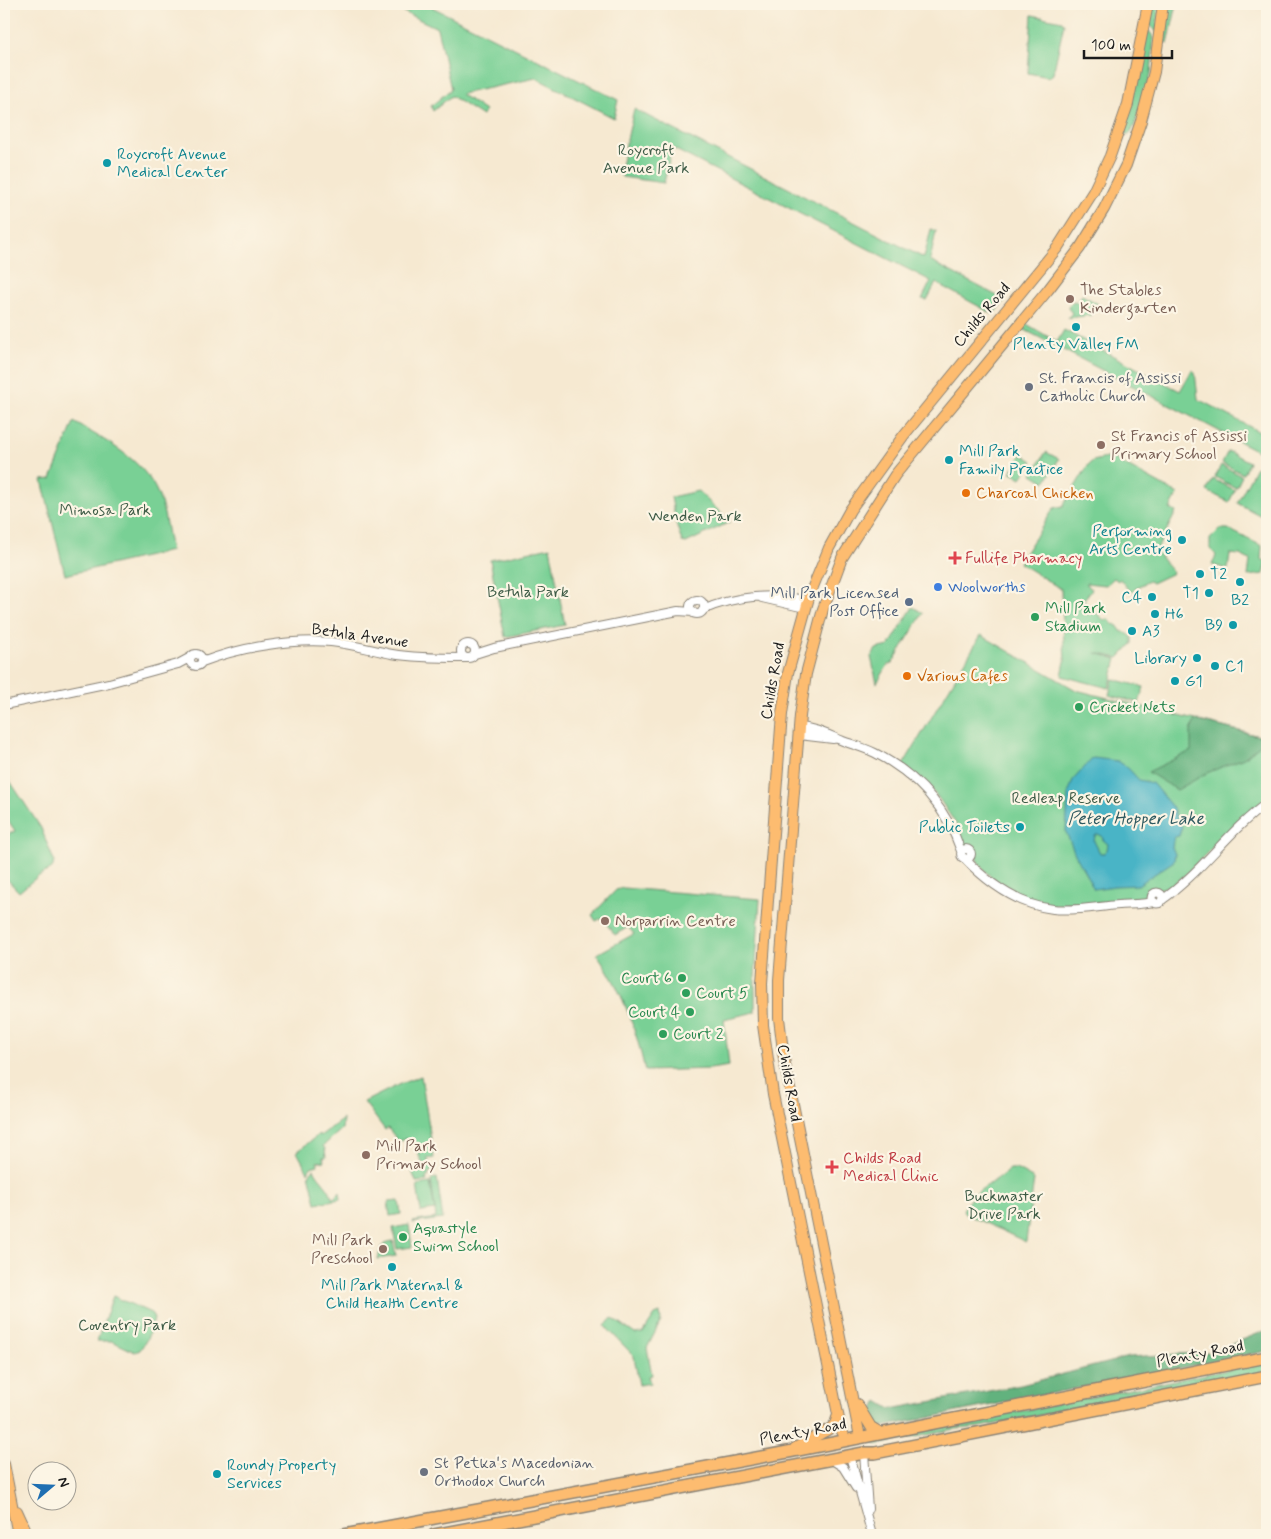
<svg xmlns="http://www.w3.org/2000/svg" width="1271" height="1539" viewBox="0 0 1271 1539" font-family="Mynerve,sans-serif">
<rect width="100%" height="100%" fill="#fcf5e5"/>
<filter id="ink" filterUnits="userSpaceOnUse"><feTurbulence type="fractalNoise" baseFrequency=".02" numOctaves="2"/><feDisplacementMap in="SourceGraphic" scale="10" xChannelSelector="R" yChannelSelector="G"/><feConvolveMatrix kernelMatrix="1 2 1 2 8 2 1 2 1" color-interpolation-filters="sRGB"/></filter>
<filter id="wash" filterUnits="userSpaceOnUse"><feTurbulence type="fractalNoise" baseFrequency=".0096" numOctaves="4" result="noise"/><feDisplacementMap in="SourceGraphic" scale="20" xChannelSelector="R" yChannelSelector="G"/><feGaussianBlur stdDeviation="1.12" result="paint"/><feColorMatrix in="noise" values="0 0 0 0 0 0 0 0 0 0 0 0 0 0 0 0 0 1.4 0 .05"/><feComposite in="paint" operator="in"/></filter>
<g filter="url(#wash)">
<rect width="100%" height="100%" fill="#f6e9d1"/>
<path fill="#79d095" stroke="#4a7658" d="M387 4H426L618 100 614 118 536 78 461 94 485 111 482 116 451 96 433 111 431 106 451 89 437 28Z
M1151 4H1159L1157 32 1148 24Z
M1167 4H1177L1168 43 1162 41Z
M1032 15 1062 21 1064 24 1053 74 1049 77 1028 73Z
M1149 31 1154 38 1151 74 1134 127 1129 134H1125L1124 129 1147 32Z
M634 109 924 258 931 229 936 231 930 261 1005 300 993 314 936 283 927 300 922 299 931 281 672 148 664 183 622 177 620 174V170Z
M1082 295 1098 304 1091 315 1068 318 1072 313 1068 308 1069 305 1073 301 1077 302Z
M1025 323 1057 342 1064 330 1180 391 1192 370 1195 372 1198 399 1267 436V456L1023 329V326Z
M74 422C105 441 143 458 158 494 165 511 167 532 171 551L65 575 42 480 51 479Z
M1228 451 1249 462 1243 474 1222 463Z
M1046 452 1059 459 1045 482 1032 474Z
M1022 454 1033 461 1021 478 1011 472Z
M1111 457 1178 494 1170 509 1176 512 1156 551 1173 573 1152 583 1149 581 1137 587 1131 593 1120 579 1118 581 1114 578 1106 585 1086 583 1092 590 1083 600 1104 620 1108 619 1114 625 1116 624 1122 632 1124 631 1132 637V644L1119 658 1096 653 1117 659 1109 688 1062 676 1065 661 1061 589 1019 563 1054 508 1063 506 1089 464 1093 461Z
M1221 465 1242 476 1236 488 1215 477Z
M1256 467 1267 473V519L1237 503Z
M1213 479 1235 490 1229 502 1207 491Z
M698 491 730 522 686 543 682 542 676 523 671 497Z
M1220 529H1228L1262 546 1261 559 1267 562 1264 574 1248 576 1250 560 1240 555 1230 554 1228 569 1212 565 1216 555 1210 549V539Z
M550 547 565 625 505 637 490 560Z
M913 607 923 613 892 664 888 665 877 683 871 657 876 649 889 646Z
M981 635 1076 690 1267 738V798L1243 817 1183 877 1170 886 1153 891 1147 897 1142 899 1077 905H1054L1041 903 1019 895 991 877 979 864 973 850 963 843 956 824 940 800 929 787 903 765Z
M1113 679 1144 687 1139 703 1109 695Z
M4 772 41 828 54 861 53 866 51 869 37 877 19 892 4 876V836L15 831 4 814Z
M623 888 760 899 755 978V1012L724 1019 729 1066 710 1069 645 1071C636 1028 622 990 597 954L634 934 628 927 615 935 602 918 596 921 592 915 616 890Z
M421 1076 434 1158 427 1159 434 1170 428 1173 429 1176 426 1178 427 1181 416 1182 412 1171 424 1166 419 1156 421 1154 418 1155 415 1143 408 1145 406 1138 399 1142 388 1128 385 1130 364 1102 400 1084Z
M343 1119 342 1129 323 1146 326 1150H325L326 1157H323L324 1161 317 1162 318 1165 311 1167 308 1172 297 1152 319 1134 320 1136Z
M314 1169C319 1180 330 1186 332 1198L336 1197 340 1192 341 1199 316 1203 309 1174Z
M1010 1169H1016L1034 1179 1026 1242 964 1213 963 1210C972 1190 995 1183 1010 1169Z
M437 1178 443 1219 412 1223V1222L436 1218 431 1181 433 1179Z
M430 1183 435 1210 421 1212 417 1185Z
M399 1201 401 1214 390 1216 388 1202Z
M409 1225 412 1247 397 1249 393 1228Z
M393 1241 396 1256 378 1259 381 1247 388 1242Z
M113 1296 151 1313 154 1319 147 1339 140 1350 135 1352 112 1341H97Z
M660 1313 661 1321 647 1348 652 1375 648 1376 650 1383 639 1385 634 1356 605 1326 612 1318 635 1334 643 1333 655 1315Z
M1267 1362V1371L980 1427 956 1429 876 1445 873 1440Z"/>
<path fill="#62b27e" stroke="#3f674d" d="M1195 720 1267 738V739L1244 758 1207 773 1177 790 1148 772 1191 751V731Z
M1267 1330V1351L866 1430 864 1424 867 1422 878 1401 891 1409 1021 1385 1129 1357 1212 1352Z"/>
<path fill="#49b4c6" stroke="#326871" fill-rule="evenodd" d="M1093 758 1118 761 1128 768 1139 780 1152 783 1173 808 1177 819 1182 826 1179 836 1174 837 1172 847 1175 854 1174 861 1138 885 1115 886 1094 889 1075 854 1066 832 1068 794 1073 780ZM1098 834 1102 836 1103 840 1108 844 1107 850 1104 853H1100L1094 841 1095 836Z"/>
</g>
<g filter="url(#ink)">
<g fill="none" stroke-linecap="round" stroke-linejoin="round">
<g stroke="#898276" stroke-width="10">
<path id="minor" d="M762 598 805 608
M690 607a7 7 0 1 1 14 0a7 7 0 1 1-14 0Z
M703 610C733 596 776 592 807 601
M461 651a7 7 0 1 1 14 0a7 7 0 1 1-14 0Z
M190 660a6 6 0 1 1 12 0a6 6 0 1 1-12 0Z
M475 654 494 648 678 611 693 612
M202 662C241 647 290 639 331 642 352 644 371 650 392 654 415 658 440 658 465 658
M4 705 109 683 178 664 191 657
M799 727C815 728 828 735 843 741 854 745 865 748 875 753 918 775 946 807 961 851
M799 735 833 739
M961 854a5 5 0 1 1 10 0a5 5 0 1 1-10 0Z
M964 858C989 884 1018 905 1053 909 1071 911 1090 908 1108 906 1123 904 1139 905 1154 902
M1151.5 898a5.5 5.5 0 1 1 11 0a5.5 5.5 0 1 1-11 0Z
M1162 900C1201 873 1228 831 1267 803
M864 1453 868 1509
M850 1456 872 1535
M832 1460 843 1467 856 1488"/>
</g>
<g stroke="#898276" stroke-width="12">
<path id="major" d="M857 1404 871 1427 881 1433
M860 1437 784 1059 779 1018V980L800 716 806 674 823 609 842 558 895 475 1048 290 1080 248 1104 209 1126 165 1141 121 1154 72 1163 4
M846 1440 841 1429 773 1094 763 1025 762 983 768 900 782 714 788 673 810 594 829 548 850 510 904 435 1058 247 1093 192 1110 156 1128 104 1148 4
M795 1448 831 1428 835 1424 838 1415
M4 1464 18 1535
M17 1511 28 1535"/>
</g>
<g stroke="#898276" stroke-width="14">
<path id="highway" d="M344 1535 788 1452 1267 1357
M434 1535 864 1453H875L1267 1376"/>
</g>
<use href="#minor" stroke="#fff" stroke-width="8"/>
<use href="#major" stroke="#fdbc70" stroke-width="10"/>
<use href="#highway" stroke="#fdbc70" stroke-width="11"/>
</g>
</g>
<g fill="#0f9aa8" stroke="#fcf5e5" stroke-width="2">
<circle cx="107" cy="163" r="5"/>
<circle cx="1076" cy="327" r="5"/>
<circle cx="949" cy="460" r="5"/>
<circle cx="1182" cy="540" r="5"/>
<circle cx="1200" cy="574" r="5"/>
<circle cx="1240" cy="582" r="5"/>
<circle cx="1209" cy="593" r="5"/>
<circle cx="1152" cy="597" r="5"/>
<circle cx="1155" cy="614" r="5"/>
<circle cx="1233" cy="625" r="5"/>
<circle cx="1132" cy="631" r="5"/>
<circle cx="1197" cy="658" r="5"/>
<circle cx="1215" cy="666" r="5"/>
<circle cx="1175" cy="681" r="5"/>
<circle cx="1020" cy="827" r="5"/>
<circle cx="392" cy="1267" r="5"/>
<circle cx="217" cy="1474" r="5"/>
</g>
<g fill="#8d6e63" stroke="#fcf5e5" stroke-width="2">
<circle cx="1070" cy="299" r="5"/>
<circle cx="1101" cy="445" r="5"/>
<circle cx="605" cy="921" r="5"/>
<circle cx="366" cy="1155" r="5"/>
<circle cx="383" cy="1249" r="5"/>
</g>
<g fill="#6b7280" stroke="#fcf5e5" stroke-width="2">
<circle cx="1029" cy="387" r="5"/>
<circle cx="424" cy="1472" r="5"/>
</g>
<g fill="#e8710a" stroke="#fcf5e5" stroke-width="2">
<circle cx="966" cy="493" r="5"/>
<circle cx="907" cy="676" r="5"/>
</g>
<g fill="#e0444e" stroke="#fcf5e5" stroke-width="2">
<path d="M952.5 550.5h5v5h5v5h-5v5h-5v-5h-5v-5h5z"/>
<path d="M829.5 1159.5h5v5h5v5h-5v5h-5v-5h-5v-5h5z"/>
</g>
<circle fill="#3f7fe0" stroke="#fcf5e5" stroke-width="2" cx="938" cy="587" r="5"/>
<circle fill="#5c6f8a" stroke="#fcf5e5" stroke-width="2" cx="909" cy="602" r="5"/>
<g fill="#2e9e5b" stroke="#fcf5e5" stroke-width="2">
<circle cx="1035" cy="617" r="5"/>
<circle cx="1079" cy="707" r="5"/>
<circle cx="682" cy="978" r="5"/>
<circle cx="686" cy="993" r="5"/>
<circle cx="690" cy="1012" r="5"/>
<circle cx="663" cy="1034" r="5"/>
<circle cx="403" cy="1237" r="5"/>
</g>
<g text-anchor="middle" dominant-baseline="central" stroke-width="4.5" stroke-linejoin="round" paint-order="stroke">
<g font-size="16" fill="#3d5b46" stroke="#fcf5e5">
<text x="646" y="150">Roycroft<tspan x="646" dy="18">Avenue Park</tspan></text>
<text x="105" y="510">Mimosa Park</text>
<text x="695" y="516">Wenden Park</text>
<text x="528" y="592">Betula Park</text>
<text x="1066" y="798">Redleap Reserve</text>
<text x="1004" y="1196">Buckmaster<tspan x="1004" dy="18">Drive Park</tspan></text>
<text x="127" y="1325">Coventry Park</text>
</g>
<g font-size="16" fill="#0d838f" stroke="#fcf5e5" text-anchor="start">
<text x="117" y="154">Roycroft Avenue<tspan x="117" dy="18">Medical Center</tspan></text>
<text x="1076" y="344" text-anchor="middle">Plenty Valley FM</text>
<text x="959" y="451">Mill Park<tspan x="959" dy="18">Family Practice</tspan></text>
<text x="1172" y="531" text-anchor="end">Performing<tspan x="1172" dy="18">Arts Centre</tspan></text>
<text x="1210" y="574">T2</text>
<text x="1199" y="593" text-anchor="end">T1</text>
<text x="1142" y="597" text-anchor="end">C4</text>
<text x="1240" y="600" text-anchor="middle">B2</text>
<text x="1165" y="614">H6</text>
<text x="1223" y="625" text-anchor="end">B9</text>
<text x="1142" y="631">A3</text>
<text x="1187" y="658" text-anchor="end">Library</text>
<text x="1225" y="666">C1</text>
<text x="1185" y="681">G1</text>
<text x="1010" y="827" text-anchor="end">Public Toilets</text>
<text x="392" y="1285" text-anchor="middle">Mill Park Maternal &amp;<tspan x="392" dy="18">Child Health Centre</tspan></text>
<text x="227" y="1465">Roundy Property<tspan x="227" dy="18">Services</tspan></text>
</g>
<g font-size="16" fill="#785e54" stroke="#fcf5e5" text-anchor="start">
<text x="1080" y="290">The Stables<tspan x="1080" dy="18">Kindergarten</tspan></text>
<text x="1111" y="436">St Francis of Assissi<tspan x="1111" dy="18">Primary School</tspan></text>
<text x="615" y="921">Norparrin Centre</text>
<text x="376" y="1146">Mill Park<tspan x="376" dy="18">Primary School</tspan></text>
<text x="373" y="1240" text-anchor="end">Mill Park<tspan x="373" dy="18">Preschool</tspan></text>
</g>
<g font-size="16" fill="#1c1c1c" stroke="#fcf5e5">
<text transform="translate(982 315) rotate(-50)">Childs Road</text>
<text transform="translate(360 636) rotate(8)">Betula Avenue</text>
<text transform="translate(773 681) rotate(-80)">Childs Road</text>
<text transform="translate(789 1083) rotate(80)">Childs Road</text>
<text transform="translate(1200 1354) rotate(-11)">Plenty Road</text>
<text transform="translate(803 1432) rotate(-11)">Plenty Road</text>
</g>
<g font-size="16" fill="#5b616d" stroke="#fcf5e5" text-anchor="start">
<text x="1039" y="378">St. Francis of Assissi<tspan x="1039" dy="18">Catholic Church</tspan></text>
<text x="434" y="1463">St Petka's Macedonian<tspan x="434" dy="18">Orthodox Church</tspan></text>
</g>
<g font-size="16" fill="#c56008" stroke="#fcf5e5" text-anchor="start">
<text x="976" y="493">Charcoal Chicken</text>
<text x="917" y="676">Various Cafes</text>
</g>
<g font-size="16" fill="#be3a42" stroke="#fcf5e5" text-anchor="start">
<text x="965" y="558">Fullife Pharmacy</text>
<text x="843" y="1158">Childs Road<tspan x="843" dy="18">Medical Clinic</tspan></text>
</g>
<g font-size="16" fill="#366cbe" stroke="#fcf5e5" text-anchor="start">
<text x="948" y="587">Woolworths</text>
</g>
<g font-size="16" fill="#4e5e75" stroke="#fcf5e5" text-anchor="end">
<text x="899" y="593">Mill Park Licensed<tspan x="899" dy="18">Post Office</tspan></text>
</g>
<g font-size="16" fill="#27864d" stroke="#fcf5e5" text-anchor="start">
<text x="1045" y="608">Mill Park<tspan x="1045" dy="18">Stadium</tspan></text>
<text x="1089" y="707">Cricket Nets</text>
<text x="672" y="978" text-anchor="end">Court 6</text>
<text x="696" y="993">Court 5</text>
<text x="680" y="1012" text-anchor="end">Court 4</text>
<text x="673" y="1034">Court 2</text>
<text x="413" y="1228">Aquastyle<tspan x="413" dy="18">Swim School</tspan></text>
</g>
<g font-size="18" font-style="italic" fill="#2e5960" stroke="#fcf5e5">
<text x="1136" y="819">Peter Hopper Lake</text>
</g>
</g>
<rect width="1271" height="1539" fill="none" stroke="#fcf5e5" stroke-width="20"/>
<g transform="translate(52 1486) rotate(71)"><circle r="24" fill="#fcf5e5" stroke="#a29e95"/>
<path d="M0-4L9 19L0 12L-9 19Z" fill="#1f6fb2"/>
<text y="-8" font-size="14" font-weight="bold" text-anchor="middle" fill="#1c1c1c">N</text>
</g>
<path d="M1084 50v8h88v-8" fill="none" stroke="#1c1c1c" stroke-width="2.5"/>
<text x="1091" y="50" font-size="15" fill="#1c1c1c" stroke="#fcf5e5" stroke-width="4" paint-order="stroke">100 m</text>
</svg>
